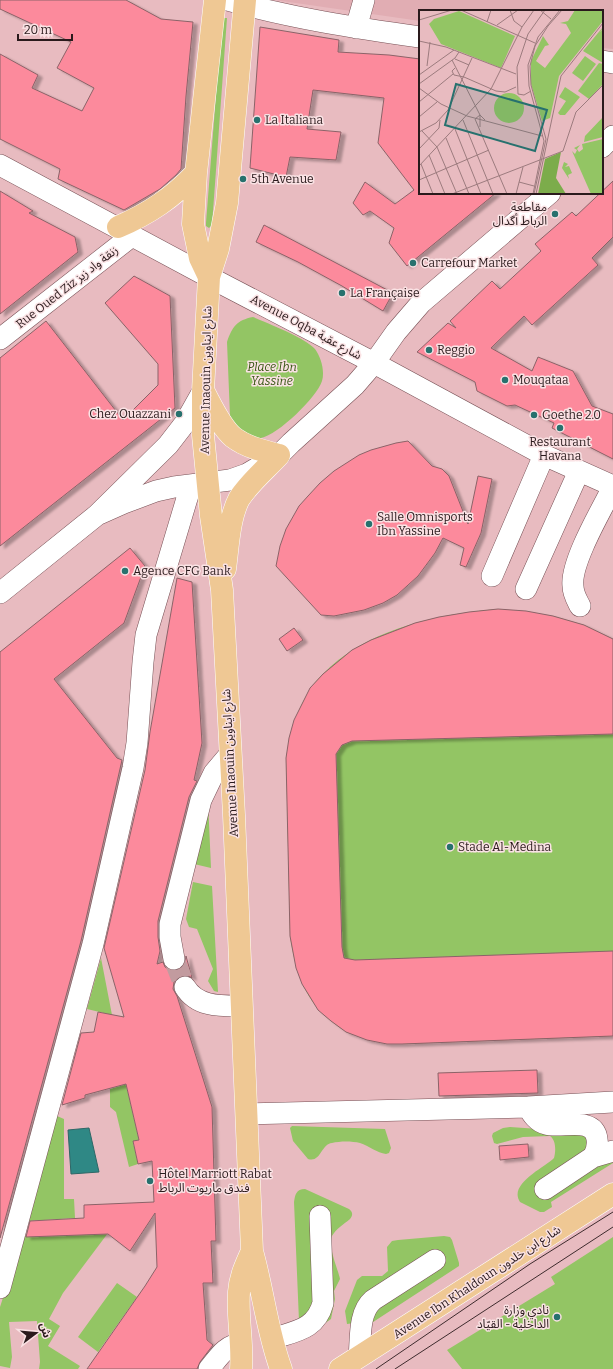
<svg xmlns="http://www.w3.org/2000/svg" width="613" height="1369" viewBox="0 0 613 1369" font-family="Bitter,'Noto Sans Arabic',serif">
<defs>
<filter id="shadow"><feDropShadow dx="4.5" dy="2.5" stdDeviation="1" flood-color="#0004"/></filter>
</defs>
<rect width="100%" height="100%" fill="#e8bbc0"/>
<path fill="#e1adb3" d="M275 0H613V49L602 48V11H420V21Z"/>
<path fill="#93c564" d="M222 18H227L212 225 209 228 206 226V223Z
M253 317C267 323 306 338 315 349 321 357 325 371 322 381 317 397 278 435 261 438 249 439 241 430 232 424L230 416 227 342C232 327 237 320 253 317Z
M498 609 553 616 584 625 613 639V1036L402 1044C389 1044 378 1041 365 1037 359 1036 353 1035 347 1032 343 1030 339 1027 335 1024 305 1003 295 970 290 936L286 758C290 734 296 711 310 690 315 681 323 674 330 667 375 627 440 614 498 609Z
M208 801 211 868 194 864Z
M193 882 212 886 218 992 214 991 208 981 213 969 197 929 189 927 186 919Z
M101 958 112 1015 87 1009Z
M126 1084 139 1140 133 1142 138 1164 129 1167 116 1112 110 1107V1089Z
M57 1116 64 1119V1199H74L75 1218 29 1221Z
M292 1126 385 1129 391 1148 389 1153 386 1154C377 1153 369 1146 360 1143 352 1141 340 1141 332 1143 321 1144 321 1163 308 1159L293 1141 290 1128Z
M510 1127C534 1129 559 1130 583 1131L596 1162 613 1160V1163L551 1202 552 1207 544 1212H540L520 1202C508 1184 544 1168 554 1158 556 1151 556 1140 550 1136L523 1137 497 1144 494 1143 492 1136 493 1133 503 1128Z
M305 1189 349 1209C353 1212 353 1215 350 1219 344 1224 336 1229 332 1236 327 1245 338 1269 340 1279L334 1291 335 1299 331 1319 324 1324 317 1303 299 1321 294 1202C295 1195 296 1189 305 1189Z
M108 1233 63 1293 49 1319 60 1326 48 1346 80 1366 78 1369H39L40 1362 37 1321 9 1322 12 1357 10 1368 0 1366V1307L23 1236Z
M444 1236 450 1237 452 1240 459 1263V1266L367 1326 354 1323 347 1324 345 1311 357 1280 362 1276H382L388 1271 387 1247 392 1241 398 1240Z
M613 1237V1369H462L447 1350 555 1284 551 1277Z
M117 1283 137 1297 98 1352 78 1337Z"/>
<path fill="#2f8885" stroke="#2e6766" d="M89 1128 99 1172 71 1174 68 1130Z"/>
<path fill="#fc8a9c" stroke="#8b6368" filter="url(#shadow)" d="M0 0H126L161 19 193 22 186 96 181 169 176 175 160 189 124 210 58 179 60 169 0 139V54L38 75 32 88 82 111 94 88 57 68 71 42 0 9Z
M260 27 339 40 338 52 389 55 420 59V193H496L407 266 389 243 394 228 370 211 363 215 353 203 365 182 395 204 414 190 378 143 384 98 313 90 307 129 341 132 336 160 290 157 286 177 250 168Z
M613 181V237L592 258 598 265 532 325 524 316 491 348 532 371 538 357 573 371 592 406 613 414V459L552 428 554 423 515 405 507 406 477 391 475 382 417 352 448 323 456 328 450 321 492 281 500 289 541 251 535 244 572 212 576 216Z
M0 191 33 211 29 213 75 237 78 252 0 314Z
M264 225 393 293 383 311 342 286 298 262 256 242Z
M134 276 170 296 175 408 0 546V358L46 321 123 420 158 385V364L105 303Z
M408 441 432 466 442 469 449 476 468 524 478 476 492 479 481 533 466 567 460 565 464 548 443 538 435 553 418 576 397 595 383 603 364 610 334 616 321 615 276 566 280 546 286 529 299 506 308 496 320 483 334 471 359 455 371 450 396 443Z
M130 548 145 566 124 623 54 679 117 758 122 760 81 941 0 1238V652Z
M177 578 192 582 202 743 194 780 197 781 189 797 158 921V937L160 951 157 964 163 962 165 967 170 970 177 971 182 968 185 963 186 956 192 978 189 976 184 975 178 977 174 982 173 989 177 996 212 1107 216 1241H211L213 1283H203L207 1340 213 1345 200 1362 197 1369H87L145 1286 157 1267 155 1213 130 1251 108 1234 26 1237 30 1221 84 1218V1205L154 1202 152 1161 138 1164 133 1141 139 1140 126 1084 85 1095V1098L62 1105 81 1033 94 1032 98 1012 124 1017 104 948 145 770 150 732Z
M498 609 526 611 553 616 584 625 613 639V734L352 741 342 745 336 754 342 947 344 958 355 960 613 951V1036L402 1044H387L367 1040 346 1032 331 1021 318 1010 302 984 296 968 290 936 286 758 289 738 294 720 310 688 323 674 352 650 371 640 415 623 439 617 469 612Z
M294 628 303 640 287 651 279 639Z
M537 1070 538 1093 439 1096 438 1073Z
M528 1144 529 1157 500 1160 499 1146Z"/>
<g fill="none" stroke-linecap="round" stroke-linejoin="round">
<path stroke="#c29b9f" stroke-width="21" stroke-dasharray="21 10" stroke-linecap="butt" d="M174 959 185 987"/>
<g stroke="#775055" stroke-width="22">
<path id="minor" d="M227 0C291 18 355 28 420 37
M356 28 364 0
M602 61 613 63
M602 147 613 136
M0 165 209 277 374 363 544 455 613 486
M0 339 133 235
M97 515 124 503 156 491 174 487 230 480 247 474 279 455 291 443 355 385 374 363 396 332 421 303 550 193
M492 576 544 455
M526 589 579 471
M0 593 97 515 168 445 185 423 203 391
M580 606C577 600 573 594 573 586 570 563 602 509 613 487
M174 959 170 937V924L201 800 214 773 230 754
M185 987C197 1007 220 1006 241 1006
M528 1107C532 1114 537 1122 546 1124 561 1129 594 1115 597 1139 598 1146 597 1151 593 1157
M246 1114 528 1107 613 1102
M545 1189 593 1157 613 1151
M0 1288 93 944 133 768 137 743 143 662 146 635 191 485
M272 1339C295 1331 316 1330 323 1303L320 1216
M359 1357C361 1339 358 1313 373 1300L435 1260
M209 1369C218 1358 226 1344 241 1344"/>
</g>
<g stroke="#fff" stroke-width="23">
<path id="major" d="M245 0 227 203 218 249 209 277 203 391V435L211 516 222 590 234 815 252 1251C263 1290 267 1331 281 1369
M118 227C150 213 172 198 196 173
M209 277 200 258 193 224 196 173 215 0
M204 392C211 405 221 427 233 437 246 447 263 451 279 455 266 469 249 483 239 499 229 518 228 547 225 569
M241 1369C243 1343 237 1317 239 1292 240 1277 246 1264 252 1251
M340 1369 613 1194"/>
</g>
<use href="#minor" stroke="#fff" stroke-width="21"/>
<use href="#major" stroke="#efc894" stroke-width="22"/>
<path stroke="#3e2b2d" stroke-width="1" d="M376 1369 530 1264 613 1212
M395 1369 613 1227"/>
</g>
<g fill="#27716e" stroke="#fae2e4" stroke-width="1.5">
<circle cx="257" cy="120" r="4"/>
<circle cx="243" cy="179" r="4"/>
<circle cx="555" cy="214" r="4"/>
<circle cx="413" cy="263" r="4"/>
<circle cx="342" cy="293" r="4"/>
<circle cx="429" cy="350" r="4"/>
<circle cx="505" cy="380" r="4"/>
<circle cx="179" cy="414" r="4"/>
<circle cx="534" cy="415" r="4"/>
<circle cx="560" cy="428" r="4"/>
<circle cx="369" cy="524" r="4"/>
<circle cx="125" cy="571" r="4"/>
<circle cx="450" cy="847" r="4"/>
<circle cx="150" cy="1181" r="4"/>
<circle cx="557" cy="1317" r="4"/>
</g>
<g text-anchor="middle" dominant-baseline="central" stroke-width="3" stroke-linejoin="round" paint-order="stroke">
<g font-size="12" fill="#2a1a1c" stroke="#fae2e4" text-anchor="start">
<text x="265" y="120">La Italiana</text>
<text x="251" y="179">5th Avenue</text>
<text x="547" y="207" text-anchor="end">مقاطعة<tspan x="547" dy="14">الرباط أگدال</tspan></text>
<text x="421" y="263">Carrefour Market</text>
<text x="350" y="293">La Française</text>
<text x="437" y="350">Reggio</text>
<text x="513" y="380">Mouqataa</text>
<text x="171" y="414" text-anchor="end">Chez Ouazzani</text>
<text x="542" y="415">Goethe 2.0</text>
<text x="560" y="442" text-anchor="middle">Restaurant<tspan x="560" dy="14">Havana</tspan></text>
<text x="377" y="517">Salle Omnisports<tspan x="377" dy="14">Ibn Yassine</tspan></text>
<text x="133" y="571">Agence CFG Bank</text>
<text x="458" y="847">Stade Al-Medina</text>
<text x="158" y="1174">Hôtel Marriott Rabat<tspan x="158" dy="14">فندق ماريوت الرباط</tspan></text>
<text x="549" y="1310" text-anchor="end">نادي وزارة<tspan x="549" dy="14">الداخلية - القيّاد</tspan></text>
</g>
<g font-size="12" fill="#2a1a1c" stroke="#fae2e4">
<text transform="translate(67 287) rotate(-38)">Rue Oued Ziz زنقة واد زيز</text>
<text transform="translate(306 327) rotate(28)">Avenue Oqba شارع عقبة</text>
<text transform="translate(206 380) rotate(-89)">Avenue Inaouin شارع ايناوين</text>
<text transform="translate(230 763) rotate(-93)">Avenue Inaouin شارع ايناوين</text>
<text transform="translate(477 1282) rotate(-33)">Avenue Ibn Khaldoun شارع ابن خلدون</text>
</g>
<g font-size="12" font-style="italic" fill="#365511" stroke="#fae2e4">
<text x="272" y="367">Place Ibn<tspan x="272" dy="14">Yassine</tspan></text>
</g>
</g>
<g transform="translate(419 10)">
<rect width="184" height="184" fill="#e8bbc0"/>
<path d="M156 0H184V11L140 66 131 108 123 111 112 74V51L124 26 130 35 126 36 117 51 126 58 152 23 147 14 141 13 149 11ZM40 1 96 26 82 58 22 34 10 14 15 9ZM184 17V18L180 23 184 19V53L164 41ZM166 46 177 54 164 71 153 63ZM180 53 184 54V74L170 89 159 81ZM146 77 161 87 146 105H141L139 103 147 91 140 87ZM75 98a15 15 0 1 1 30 0a15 15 0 1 1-30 0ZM184 107V127L165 132 166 126ZM184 129V184H172L153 141 156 144 158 140 155 138 161 135 158 139 160 142 164 139 163 134ZM145 152 149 154 146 157 150 156 153 163 149 165 150 169 143 158Z" fill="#93c564"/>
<path d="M142 142 137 168 147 184H119L126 149Z" fill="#7cac4b"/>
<path fill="none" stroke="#9c7b7e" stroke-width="1" d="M42 0 116 33M91 0 95 11 103 17M121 0 132 9M0 10 33 0M68 12 72 0M78 15 99 0M0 31 27 37 97 64M36 49 50 55M33 50 61 105V117M8 56 11 32M36 58 33 61 35 65 45 67 77 81 86 82 97 77M0 65 35 40M0 74 36 48 40 42M0 78 22 94 48 106 123 126M112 81 105 85 99 84 98 57 109 24 126 0M0 92 34 64M0 107 18 92M56 109 88 184M56 109 61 105 66 110M44 110 74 184M36 119 62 184M3 121 18 137 38 184M0 122 17 113 29 100 53 48M27 128 50 184M0 139 20 118 21 110M10 145 26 184M2 154 14 184M0 156 72 79 103 17 115 0M0 170 70 140M100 172 115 176M33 184 144 141 157 102 184 75M97 184 104 157M114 184 125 131 110 76 109 55 119 27 141 0M115 184 127 129 112 75 111 56 116 36 129 16 143 0M117 184 142 66 184 13"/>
<path fill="#27716e" fill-opacity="0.15" stroke="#27716e" stroke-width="2" d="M37 74 128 100 116 141 26 115Z"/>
<rect width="184" height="184" fill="none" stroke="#2a1a1c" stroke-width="2"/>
</g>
<g transform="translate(36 1333) rotate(74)" stroke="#fae2e4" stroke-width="3" paint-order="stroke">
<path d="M0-3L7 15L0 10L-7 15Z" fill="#2a1a1c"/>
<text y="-6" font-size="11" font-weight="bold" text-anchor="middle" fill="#2a1a1c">ش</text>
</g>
<path d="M18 34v6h54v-6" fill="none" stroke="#2a1a1c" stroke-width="2"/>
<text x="24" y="34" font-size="12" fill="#2a1a1c" stroke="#fae2e4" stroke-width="3" paint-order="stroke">20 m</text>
</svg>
